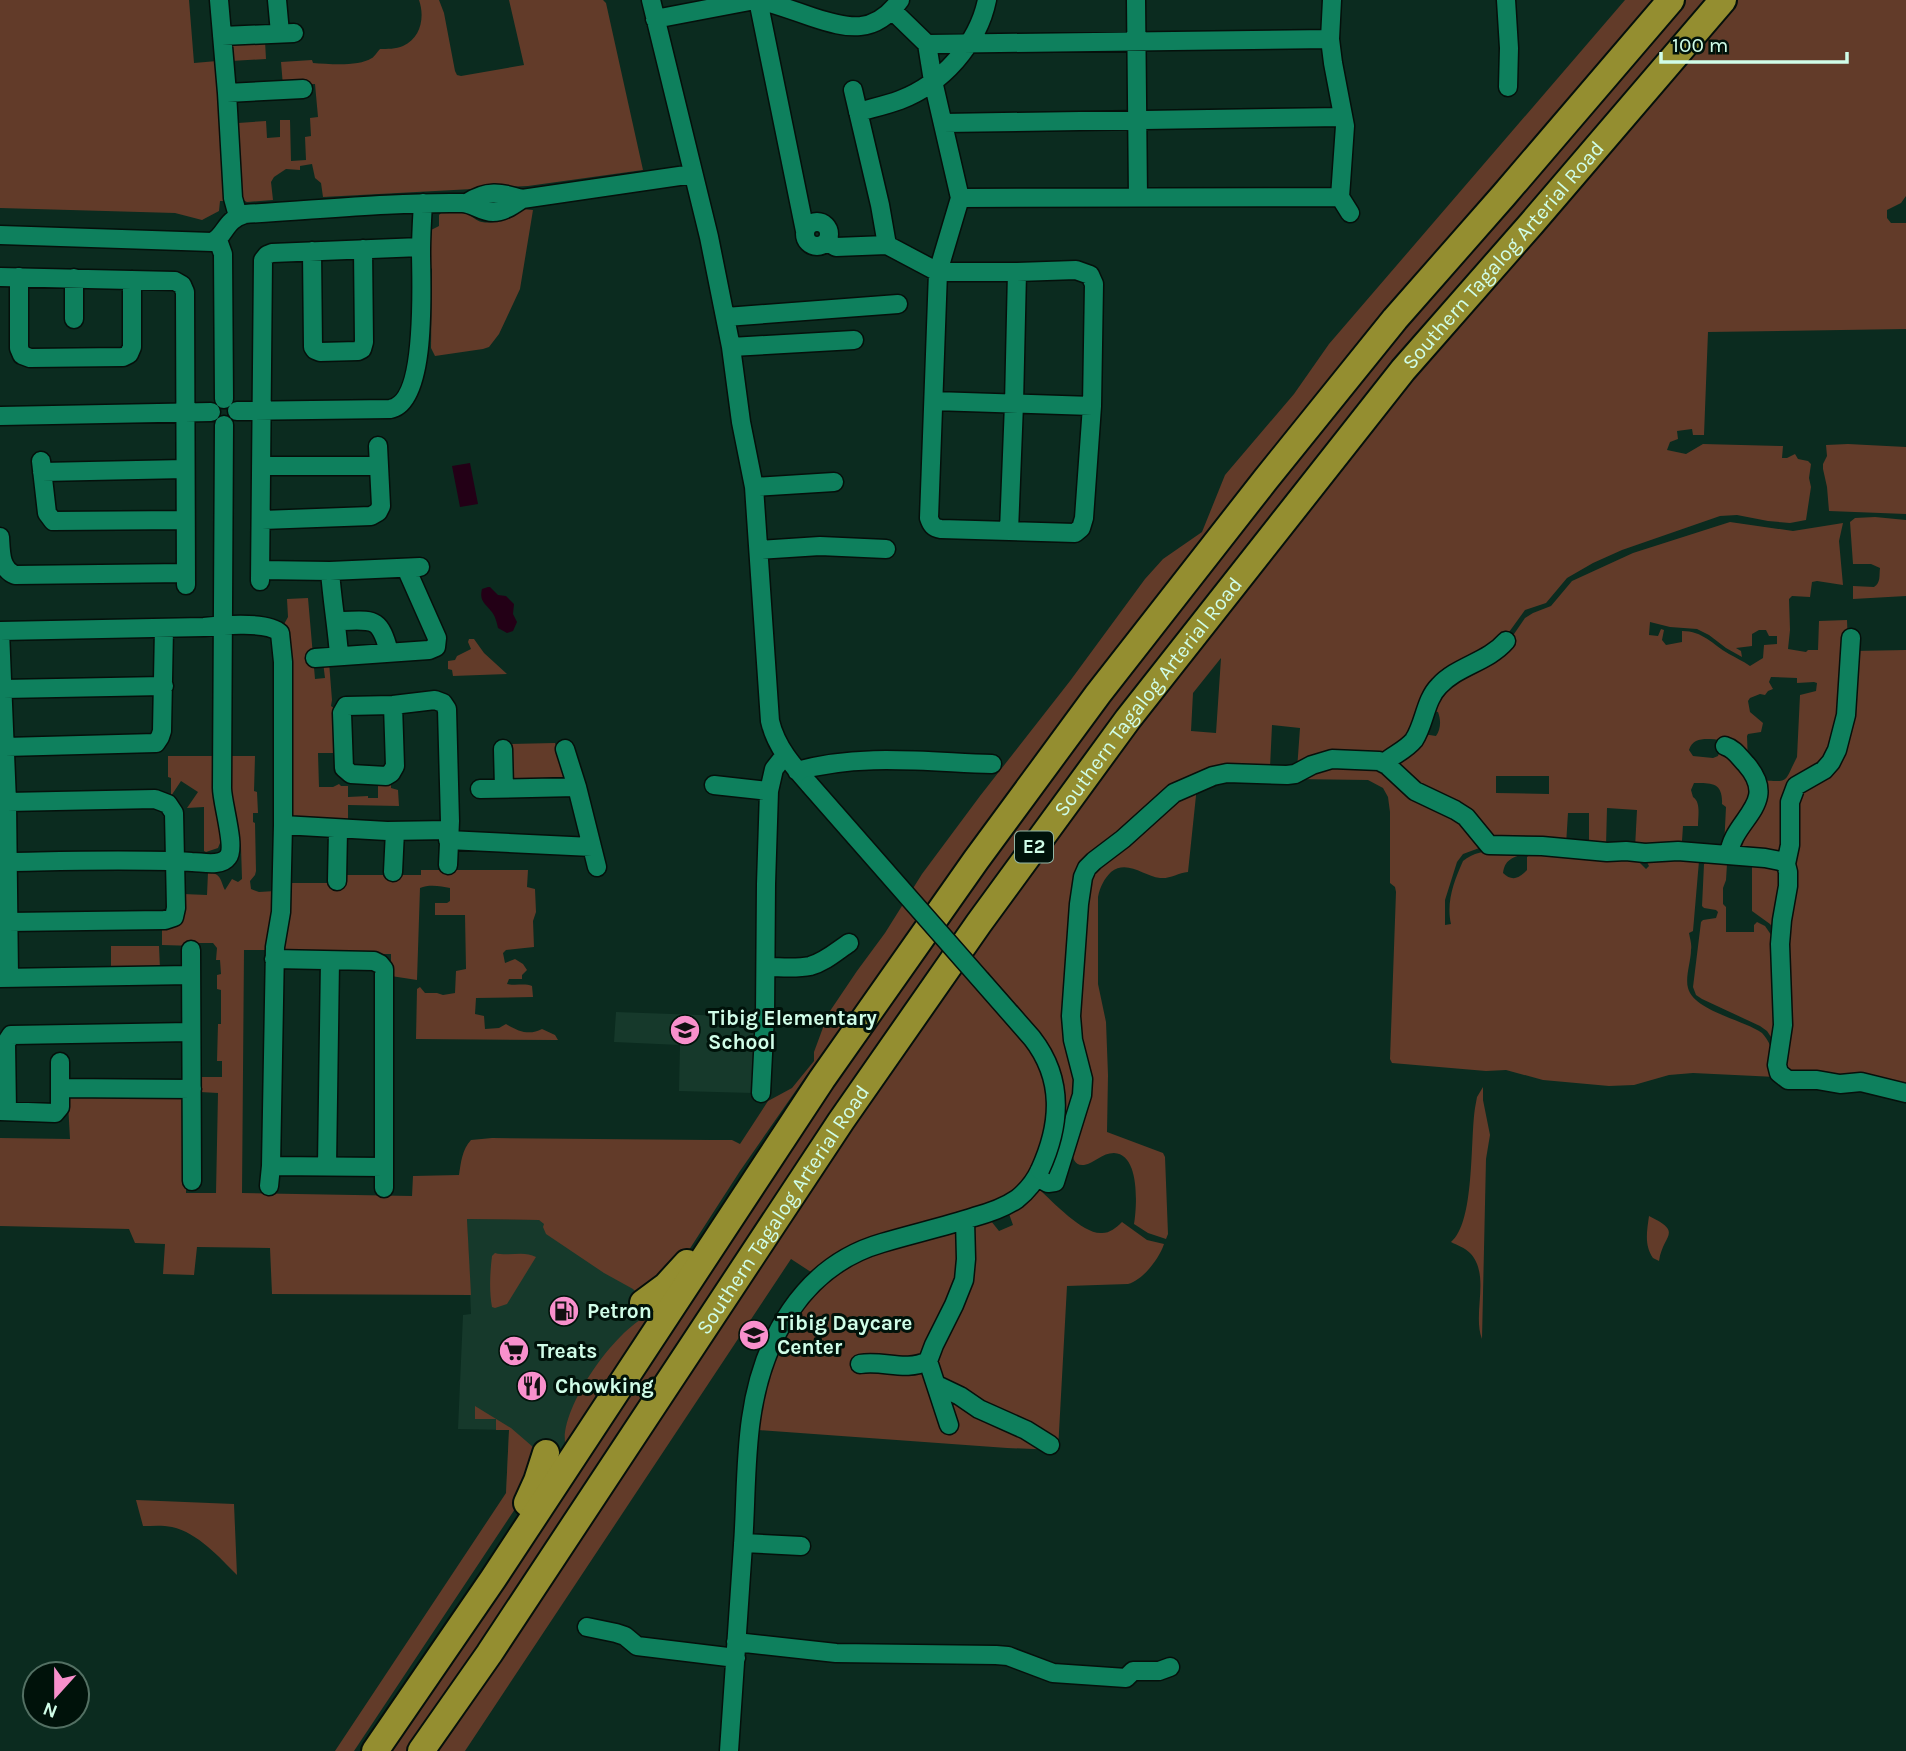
<svg xmlns="http://www.w3.org/2000/svg" width="1906" height="1751" viewBox="0 0 1906 1751" font-family="Karla,sans-serif">
<rect width="100%" height="100%" fill="#0b2b1f"/>
<path fill="#16392b" d="M616 1012 755 1017 753 1093 679 1091 680 1045 614 1042Z
M467 1219 539 1220 687 1274 545 1486 506 1493 509 1430 458 1429 463 1315 471 1314Z"/>
<path fill="#623b29" fill-rule="evenodd" d="M0 0H189L194 63 217 61 225 200V201H220L219 211 202 220 175 213 0 208Z
M419 0H439L444 13 455 71 457 75 461 76 524 65 509 0H603L606 3 643 170 528 186 323 197 321 183 315 178 312 164 300 166V170L286 169 274 177 271 182 273 200 247 202 241 199 239 193 238 123 266 121 267 138 280 137V120H290L291 161 306 160 305 137 311 136 310 118 318 117 315 84 283 86 281 62 312 60 313 63C329 64 358 67 372 58 373 58 379 50 380 49 387 49 396 49 403 46 421 38 425 17 419 0Z
M1625 0H1656L806 1076 740 1171 678 1267 637 1293 633 1289 604 1273 546 1234 543 1227 544 1224 539 1220 467 1219 471 1295 272 1294 270 1248 197 1247 194 1275 163 1274 165 1244 135 1243 129 1229 0 1226V1138L70 1139 68 1103 71 1096 183 1098 187 1107 186 1193H216L218 1093 200 1092 201 1077H222V1061H217L218 1024H221V990L217 989V975L221 974 220 960H216L217 948 213 943H198L195 946 162 945V927L183 894 207 895 208 872C222 874 220 880 225 890L232 879 238 882 242 879 241 847 233 812 230 785 231 756H255L254 791 257 792 258 813H253V822L255 823 256 871 255 875 250 881 251 889 259 892 275 891 268 950H244L242 1193 412 1196 413 1176 459 1175C461 1162 462 1150 471 1140L492 1138 711 1140H732L740 1144 768 1101 792 1088 814 1061V1052L828 1014 857 971 885 933 922 874 980 796 1070 681 1145 579 1163 559 1202 532 1225 475 1294 394 1329 344Z
M1679 0H1713L1122 713 411 1751H383L978 868 1309 435Z
M1735 0H1906V196L1901 203 1887 210V218L1891 223H1906V329L1708 332 1704 435H1693L1692 429 1677 431 1678 439 1670 442 1667 450 1686 454 1703 444 1783 446 1782 458H1787L1795 454 1798 459 1808 461 1811 464 1809 478 1811 487 1806 520 1790 523 1768 521 1737 515 1720 516 1622 550 1593 563 1567 578 1546 603 1525 610 1504 639 1448 673 1417 728 1393 753 1297 770 1300 728 1272 725 1270 768 1199 780 1078 881 1080 1080 1064 1131C1074 1058 1031 1023 988 972L977 989C1008 1024 1055 1065 1049 1116 1048 1123 1045 1131 1043 1137 1037 1160 1025 1180 1008 1197L814 1274 791 1259 465 1751H431L704 1345 1041 849 1323 481ZM1221 658 1216 733 1191 731 1193 693Z
M265 41 266 59 231 61V48L235 44Z
M521 209 533 210 520 289 499 334 489 347 483 349 435 356 431 348 432 269 427 265V232L439 226V215L443 211C451 211 459 210 467 213 472 216 476 221 482 222 497 225 509 216 521 209Z
M1848 444 1906 447V514L1829 511 1827 487 1823 469V464L1827 456 1826 445Z
M1875 517 1906 520V596L1853 599V586L1874 587C1881 583 1879 575 1880 568L1871 564H1853L1850 522 1855 518Z
M1730 522 1793 531 1843 523 1839 541 1843 585 1817 581 1812 582 1810 597 1792 596 1789 599 1790 630 1788 649 1806 652 1808 650H1818L1819 621 1847 620 1848 646 1841 724C1836 743 1828 763 1810 774 1802 780 1794 782 1790 791 1780 812 1793 835 1783 856L1732 849V848C1742 825 1768 806 1758 780 1791 782 1783 784 1797 757L1800 695 1816 691 1817 683 1814 682 1797 683V678L1771 677 1769 682 1773 689 1768 691 1765 695 1760 694 1750 698 1748 701 1750 712 1763 723 1761 732 1748 734 1747 736 1748 763C1740 752 1734 747 1721 743V740C1709 739 1693 736 1689 750L1693 756 1713 758 1718 756 1721 747C1739 759 1765 780 1754 805 1751 811 1744 817 1740 823 1735 830 1731 839 1727 847H1724L1726 807 1722 804C1723 782 1711 783 1694 783L1691 790 1693 797C1701 802 1698 816 1698 826H1683L1682 841 1678 847C1663 845 1650 851 1635 848L1637 810 1607 808 1606 846 1589 845V813H1568L1566 845 1495 842 1486 838 1466 813 1419 792 1390 764 1394 758 1409 748 1423 734 1436 736C1441 729 1441 720 1438 712L1432 711 1431 706 1435 696 1446 683 1485 662 1503 650 1525 618 1533 613 1551 606 1572 581 1633 553ZM1650 622 1670 627 1697 629 1709 635 1726 648 1742 657 1741 651 1736 648 1752 646V634L1759 630H1766L1769 636H1777V644L1764 645 1763 658 1750 666C1743 661 1736 658 1729 654 1712 644 1703 631 1682 631V642L1666 645 1662 640 1664 630 1661 629 1658 636 1649 635ZM1496 776H1549V794L1496 793Z
M308 598 315 679 325 678 323 662H329L332 700 331 706 335 709 337 753H318L319 787H333L339 784 341 786H348V797L368 796V798H378V781H391V788L398 790 399 806 348 805V822L298 819 291 814 283 626 288 617 287 599Z
M469 639H474L484 653 507 674 453 676 452 670 448 669V661L455 660 457 656 471 649 468 642Z
M1906 650V1089L1797 1076 1781 1064 1784 956 1795 797 1826 773 1854 651Z
M555 743C559 754 570 771 562 781L514 780 511 776 510 744Z
M168 756H213V797L222 838 218 848 206 852 204 851V807L187 808 198 792 181 781 171 796V778L168 777Z
M1373 764 1453 812 1482 847 1463 854 1457 862 1445 900V925L1451 924C1446 902 1454 881 1463 861 1479 847 1505 851 1525 852L1524 854C1511 858 1505 860 1503 873 1512 882 1520 878 1527 870V857L1534 851 1627 857 1638 861 1646 869 1649 866 1644 856 1699 861 1693 931 1689 933C1690 939 1692 944 1691 950 1691 961 1685 977 1688 988 1694 1011 1744 1020 1762 1033 1774 1046 1774 1060 1776 1077L1693 1073 1669 1075 1634 1085 1609 1086 1543 1080 1506 1070 1486 1071 1392 1063 1390 1059 1396 892 1395 887 1390 883V812L1388 797 1383 788 1368 780 1293 779 1311 769Z
M1197 786 1188 872C1178 873 1170 879 1160 878 1144 876 1127 859 1111 872 1104 879 1100 887 1098 897V984L1106 1022 1108 1075 1107 1132 1163 1153 1165 1157 1168 1234 1166 1239 1148 1233 1134 1224C1137 1206 1140 1154 1114 1153 1102 1153 1095 1163 1084 1165 1074 1166 1073 1158 1072 1151L1088 871Z
M1708 861 1727 864 1726 880 1723 888V904L1726 907V932H1754V925L1757 922 1765 926 1776 942 1775 1043 1767 1031 1760 1026 1702 999 1696 995 1693 987 1701 922 1703 920 1716 918 1718 912 1716 910 1704 908 1702 906 1704 864Z
M1752 863 1782 867 1777 934 1770 924 1752 911Z
M421 870H528L527 887 535 889 536 912 533 921 534 947 506 950 503 953 505 963 515 959 523 964 527 970 522 975V979H509L507 984C516 986 525 983 532 986L533 997 476 998 475 1014 484 1016 485 1029 499 1028 506 1024C518 1031 529 1036 542 1029L555 1035 558 1040 416 1039 417 989 420 987 425 993H437L443 995 455 993 456 971 466 969 465 915H435V903H447L450 901V888C441 886 429 884 420 888L417 980 391 976V954H291L285 951 282 947 288 883H332L344 875H421Z
M111 946H159L160 969 111 970Z
M1483 1087V1100L1490 1135 1486 1159 1482 1339C1472 1313 1491 1275 1470 1253 1465 1248 1457 1245 1451 1242 1475 1223 1470 1140 1475 1108L1477 1097Z
M1036 1189 1040 1190C1053 1202 1084 1235 1102 1233 1110 1233 1116 1228 1122 1222L1147 1240 1164 1244C1159 1259 1143 1280 1128 1284L1067 1286 1058 1450 1007 1448 758 1430 767 1374 791 1321 827 1279 866 1255 991 1221 999 1231 1013 1225 1008 1211Z
M1649 1216C1684 1233 1663 1234 1659 1261L1653 1258C1644 1245 1647 1231 1649 1216Z
M495 1253C509 1257 523 1250 536 1257L507 1304 495 1308 492 1307C489 1291 490 1272 492 1256Z
M652 1314 568 1442H565C561 1406 618 1325 652 1314Z
M475 1406 511 1428 533 1447 534 1450 521 1500 354 1751H335L506 1493 509 1430H496V1419H475Z
M136 1500 234 1504 237 1575C219 1557 198 1533 172 1527 163 1525 152 1526 143 1526Z"/>
<path fill="#230016" d="M470 463 478 504 460 507 452 466Z
M488 587H490L498 595 506 596 514 604 513 614 517 622 513 631 507 633 498 628C497 623 495 615 491 611 485 603 479 601 482 589Z"/>
<g fill="none" stroke-linecap="round" stroke-linejoin="round">
<g stroke="#05100b" stroke-width="21">
<path id="minor" d="M219 0 227 93 233 198 238 216
M277 0 280 33
M651 0 709 237 731 347 741 422 754 487 770 721C776 747 793 766 810 785
M758 0 805 231
M760 0C778 5 795 11 812 17 848 29 875 35 900 0
M1136 0 1138 197
M1332 0 1330 39 1333 63 1345 126 1340 197 1350 213
M1506 0 1509 48 1508 87
M655 19 755 0
M222 36 294 33
M927 44 1330 39
M853 90 880 205 887 245 938 272H1017L1076 270 1090 275 1094 284 1092 406 1084 518 1081 528 1075 533 941 529C933 528 931 524 929 518L938 272 960 198 933 81 927 44 892 10
M227 93 303 89
M858 112C872 108 887 105 900 100 942 84 978 44 987 0
M943 123 1343 117
M960 198 1340 197
M467 203C486 190 501 192 522 199
M805 234a12 12 0 1 1 24 0a12 12 0 1 1-24 0Z
M0 235 212 242C226 236 224 220 245 214 317 210 390 202 462 203 473 203 481 212 493 212 504 212 513 205 522 199L693 174
M218 240 223 254 224 399
M827 242 836 247 887 245
M312 251 313 347 315 350 320 352 358 351 362 349 364 342 363 249
M0 277 175 281 182 285 185 292 186 585
M19 277V348L22 355 30 358 123 357 129 354 132 347V280
M74 278V319
M726 317 898 304
M731 347 854 340
M934 401 1092 406
M237 411 390 409C428 403 421 283 421 252 421 236 422 220 423 203
M0 416 211 412
M41 461 47 513 53 521 185 520
M261 466H379
M42 472 185 469
M754 487 834 482
M262 520 371 516 378 512 381 506 378 446
M1009 531 1014 404 1017 272
M0 537C1 552 0 569 15 575L186 573
M759 550 820 546 886 549
M261 570 330 571 420 567
M330 571C332 600 337 627 339 655
M260 581 263 260 267 255 272 253 421 247
M336 621C372 621 379 614 389 652
M0 631 204 627C222 625 268 621 280 633L283 662V825L281 912 275 947 271 1166 269 1186
M0 631 7 802 9 977
M1851 638 1846 715 1837 750 1831 762 1824 770 1796 786 1790 802V845L1786 864 1788 872V886L1782 920 1780 944 1783 1025 1777 1065 1779 1073 1788 1080H1817L1840 1084 1861 1082 1906 1093
M315 658 429 650 436 647 437 638 406 568
M3 689 164 686
M393 705 395 766 391 773 386 776 351 774 344 768 342 713 346 706 393 705 435 700 443 703 447 709 450 821 448 865
M1725 746C1735 749 1739 757 1746 764 1781 804 1732 819 1729 855
M5 747 156 743 160 737 162 731 164 628
M503 749 504 788
M565 749 577 787 597 867
M1384 763C1393 755 1406 750 1414 740 1425 723 1425 700 1439 686 1457 666 1488 662 1506 641
M797 771C860 753 927 762 992 764
M714 785 769 791
M480 789 577 787
M7 802 155 799 168 804 174 813 176 908 174 917 165 920 8 922
M283 825 387 831 449 830
M448 840 592 847
M8 862C69 861 131 859 192 862 202 862 221 867 228 857 236 847 222 803 222 788L224 425
M393 872 395 831
M337 881 338 830
M191 950 192 1181
M274 959 374 961 380 964 384 969V1188
M766 967C780 967 796 969 810 966 825 962 837 951 849 943
M0 978 191 975
M60 1088 192 1089
M761 1093 765 1015 766 884 769 791 774 769 785 755
M0 1111 55 1113 60 1107V1062
M7 1111 6 1043 11 1035 191 1032
M271 1166 384 1167
M327 1166 330 961
M1037 1177 1048 1183 1055 1182 1082 1095 1083 1079 1073 1040 1071 1016 1079 904 1083 877 1087 868 1094 861 1123 839 1174 793 1213 776 1227 773 1287 775 1295 774 1312 765 1332 759 1379 761 1387 765 1415 791 1455 810 1466 817 1489 845 1542 846 1607 852 1626 851 1645 853 1678 851 1765 858 1780 861 1786 864
M860 1364C884 1360 905 1372 928 1361
M937 1385 960 1396 979 1409 1026 1430 1050 1445
M949 1425 928 1361 934 1345 954 1305 964 1280 966 1259 965 1220
M743 1543 801 1546
M587 1627 616 1633 625 1636 637 1646 736 1658
M736 1642 836 1653 996 1655 1008 1656 1053 1673 1126 1678 1133 1671H1159L1170 1667
M729 1751C734 1682 738 1614 743 1545 746 1503 745 1460 751 1419 762 1341 802 1266 882 1243 912 1234 943 1227 974 1217 989 1213 1004 1208 1017 1199 1027 1191 1035 1181 1040 1170"/>
</g>
<g stroke="#05100b" stroke-width="30">
<g id="highway">
<path d="M643 1303 666 1286 687 1263"/>
<path d="M527 1503 537 1481 546 1453"/>
<path d="M375 1751 493 1579 822 1079 976 860 1098 694 1266 479 1395 319 1504 195 1671 0"/>
<path id="s1" d="M421 1751 489 1654 841 1121 979 923 1128 719 1403 370 1532 223 1723 0"/>
</g>
</g>
<use href="#minor" stroke="#0e805d" stroke-width="18"/>
<use href="#highway" stroke="#948e30" stroke-width="26"/>
<g stroke="#05100b" stroke-width="21" stroke-linecap="butt">
<path id="minor-bridge" d="M810 785 1032 1038C1064 1079 1061 1124 1040 1170"/>
</g>
<use href="#minor-bridge" stroke="#0e805d" stroke-width="18"/>
</g>
<defs>
<g id="school-disc" transform="scale(1.575)"><circle r="9.5" fill="#f890cc" stroke="#00120a"/><path d="M0-5L7-2L0 1L-7-2ZM-4 1L0 2.5L4 1V4Q0 6-4 4Z" fill="#111"/></g>
<g id="fuel-disc" transform="scale(1.575)"><circle r="9.5" fill="#f890cc" stroke="#00120a"/><path d="M-5.5-6h7V0h2V4h1.3V-2.5L3-4.5l.8-.8L6-3V5H2.5V1h-1V6h-7ZM-4.2-4.7v3.2H.2V-4.7Z" fill="#111"/></g>
<g id="supermarket-disc" transform="scale(1.575)"><circle r="9.5" fill="#f890cc" stroke="#00120a"/><path d="M-6-5.5h2.5l.6 2H6L4.5 2H-2.5L-4.4-4H-6ZM-1.5 3.2a1.3 1.3 0 1 0 .1 0ZM3 3.2a1.3 1.3 0 1 0 .1 0Z" fill="#111"/></g>
<g id="restaurant-disc" transform="scale(1.575)"><circle r="9.5" fill="#f890cc" stroke="#00120a"/><path d="M-5-6h1v4h1v-4h1v4h1v-4h1v5L-1.5 .5V6h-2V.5L-5-1ZM5-6V6H3V1.5H1.5Q1.5-4 5-6Z" fill="#111"/></g>
</defs>
<g fill-rule="evenodd">
<use href="#school-disc" x="685" y="1030"/>
<use href="#fuel-disc" x="564" y="1311"/>
<use href="#school-disc" x="754" y="1335"/>
<use href="#supermarket-disc" x="514" y="1351"/>
<use href="#restaurant-disc" x="532" y="1386"/>
</g>
<g text-anchor="middle" dominant-baseline="central" stroke-width="6" stroke-linejoin="round" paint-order="stroke">
<rect fill="#00120a" stroke="#92b6a5" stroke-width="2" x="1015" y="831.5" width="38" height="31" rx="5"/>
<g font-size="19" font-weight="bold" fill="#d0fde8">
<text x="1034" y="847">E2</text>
</g>
<g font-size="21" fill="#d0fde8" stroke="#00120a">
<text stroke="none"><textPath href="#s1" startOffset="1848">Southern Tagalog Arterial Road</textPath></text>
<text stroke="none"><textPath href="#s1" startOffset="1281">Southern Tagalog Arterial Road</textPath></text>
<text stroke="none"><textPath href="#s1" startOffset="651">Southern Tagalog Arterial Road</textPath></text>
</g>
<g font-size="21" font-weight="bold" fill="#d0fde8" stroke="#00120a" text-anchor="start">
<text x="708" y="1018">Tibig Elementary<tspan x="708" dy="24">School</tspan></text>
<text x="587" y="1311">Petron</text>
<text x="777" y="1323">Tibig Daycare<tspan x="777" dy="24">Center</tspan></text>
<text x="537" y="1351">Treats</text>
<text x="555" y="1386">Chowking</text>
</g>
</g>
<g transform="translate(56 1695) rotate(201)"><circle r="33" fill="#00120a" stroke="#537063" stroke-width="2"/>
<path d="M0-5L12 26L0 18L-12 26Z" fill="#f890cc"/>
<text y="-10" font-size="19" font-weight="bold" text-anchor="middle" fill="#d0fde8">N</text>
</g>
<path d="M1661 52v10h186v-10" fill="none" stroke="#d0fde8" stroke-width="3.5"/>
<text x="1672" y="52" font-size="21" fill="#d0fde8" stroke="#00120a" stroke-width="5" paint-order="stroke">100 m</text>
</svg>
